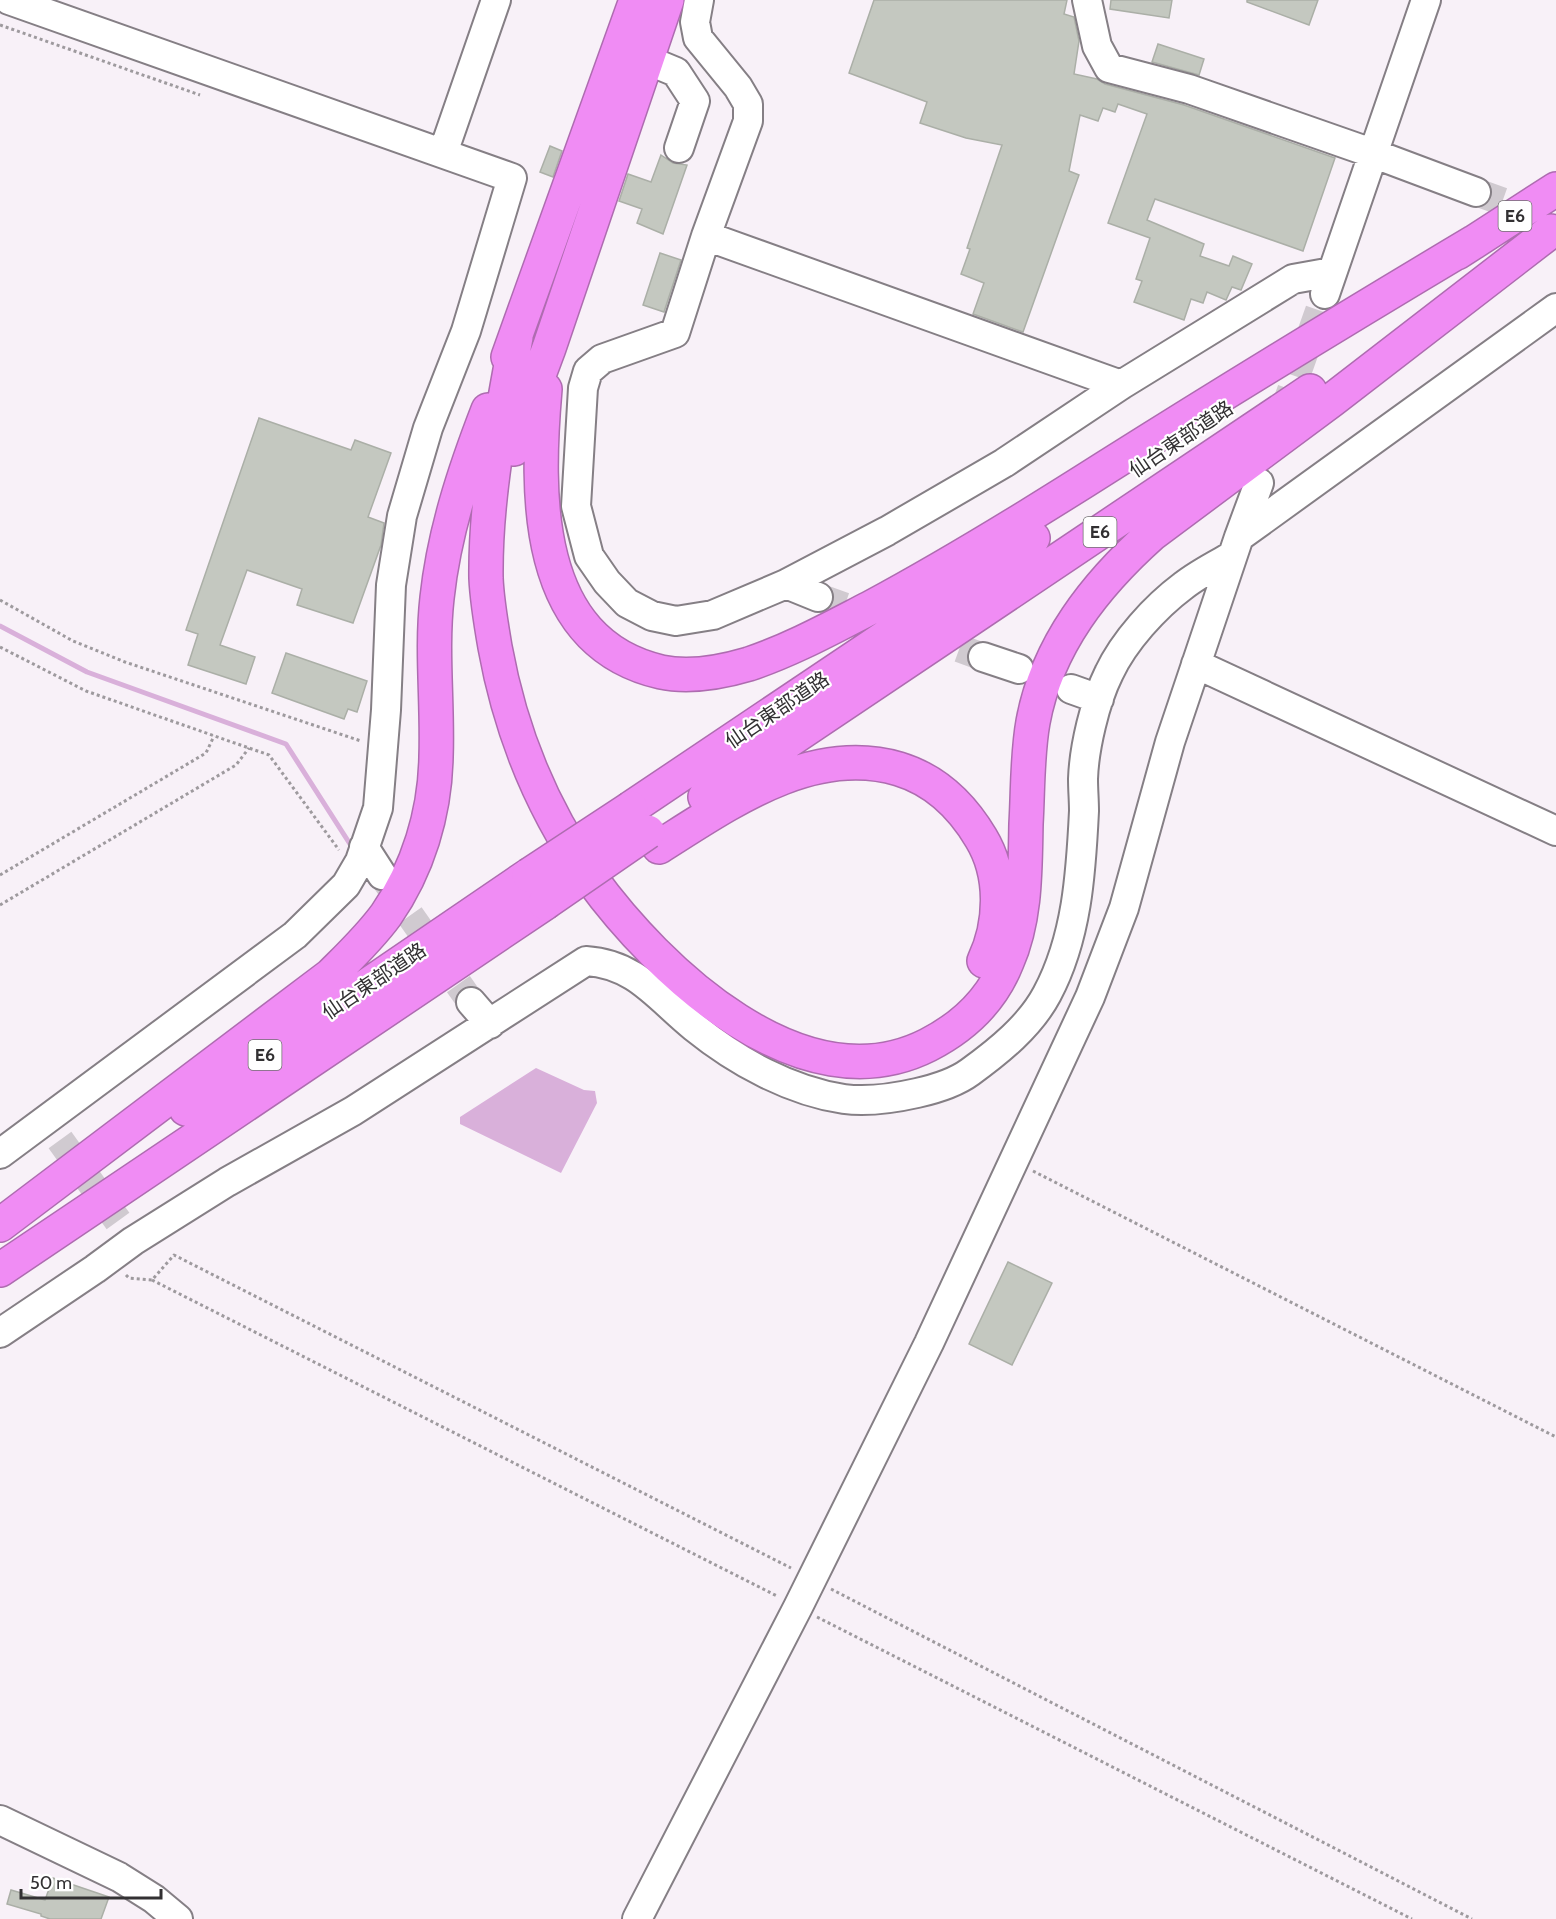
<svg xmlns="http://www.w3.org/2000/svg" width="1556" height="1919" viewBox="0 0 1556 1919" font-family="Cabin,'Noto Sans JP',sans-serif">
<rect width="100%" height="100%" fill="#f8f1f8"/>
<path fill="#d9b0da" d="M536 1068 584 1090 595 1091 597 1103 561 1173 460 1124V1117Z"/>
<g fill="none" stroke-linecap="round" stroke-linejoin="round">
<path stroke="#d9b0da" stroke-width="5" d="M0 626 87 672 286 744 350 844"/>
</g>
<path fill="#c4c8c0" stroke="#abafa7" stroke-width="1.5" d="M874 0H1067L1064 14 1074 17 1079 41 1074 74 1097 79 1105 84 1184 105 1335 158 1303 251 1155 199 1147 220 1204 244 1200 256 1229 266 1233 256 1252 264 1241 290 1232 287 1226 300 1207 292 1203 303 1191 299 1184 320 1134 302 1142 281 1136 279 1150 238 1108 223 1147 114 1118 104 1115 112 1103 108 1098 121 1080 115 1069 171 1079 175 1023 332 973 314 984 283 961 274 970 249 967 248 1002 145 966 138 920 123 927 102 849 73Z
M1111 0H1172L1169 18 1110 9Z
M1247 0H1318L1309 25 1247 2Z
M1158 44 1204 59 1199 75 1152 62Z
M550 146 562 151 553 177 540 172Z
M661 155 673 163 687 165 663 234 637 223 642 209 619 201 628 174 651 182Z
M660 253 681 260 664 312 643 305Z
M259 418 351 450 355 440 391 453 368 517 384 523 381 545 353 623 297 605 302 589 247 570 220 645 255 657 246 684 188 665 198 634 186 630Z
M286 653 367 681 357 712 348 709 344 719 272 693Z
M1008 1262 1052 1283 1012 1365 969 1344Z
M53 1878 109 1897 101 1919H50L41 1916V1914L7 1904 11 1890 45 1900Z"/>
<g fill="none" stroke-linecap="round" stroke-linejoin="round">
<path stroke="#d0cad0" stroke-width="28" stroke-dasharray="28 14" stroke-linecap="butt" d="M1476 192 1540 215
M1282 416 1325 294
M818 597 877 618
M920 634 983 657
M386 881 471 1002
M60 1140 118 1221"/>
<g stroke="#857f85" stroke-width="32">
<path id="minor" d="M699 0 695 22 698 38 738 87 748 104V121L706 236 675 333 602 359 588 371 583 388 576 506 589 556 607 582 627 603 652 616 676 621 713 615 786 584 887 531 1004 463 1121 385 1293 279 1332 272
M1087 0 1097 46 1109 68 1189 89 1372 153 1476 192
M647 60 676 72 695 101 679 148
M443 153 496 0
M706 236 1121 385
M1325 294 1426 0
M1239 537 1556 308
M786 584 818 597
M983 657 1019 669
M1196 664 1556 831
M1071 689 1099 699
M364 847 382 875
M471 1002 490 1024
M0 1154 295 935 346 885 360 861 378 808 386 710 391 585 402 516 428 428 466 331 512 178 9 0
M0 1333 95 1269 133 1241 227 1182 353 1111 586 961C636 964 658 998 694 1027 736 1061 790 1091 844 1099 867 1102 895 1098 917 1093 935 1089 955 1083 970 1072 999 1051 1030 1026 1047 994 1077 938 1081 873 1084 811 1084 800 1083 790 1083 779 1084 748 1095 701 1109 673 1124 641 1155 607 1183 586 1198 574 1216 565 1232 556
M0 1820 119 1877 154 1899 178 1919
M637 1919 798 1607 929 1343 1090 997 1124 908 1170 742 1239 537 1259 483"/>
</g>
<g stroke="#ae6cb0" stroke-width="36">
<path id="highway" d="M1457 253 1556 189
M516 337C502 416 485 496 486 578 487 601 491 624 495 647 510 730 542 809 590 877 658 971 802 1109 928 1045 963 1027 992 1000 1007 962 1026 919 1025 870 1026 824 1028 790 1027 755 1033 722 1047 645 1096 584 1152 534L1332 400 1551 231
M508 357 636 0
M545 389C536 493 532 642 661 672 689 678 722 672 749 664 791 650 831 628 870 608 950 565 1028 517 1105 468 1227 391 1350 316 1474 242
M514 449 520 426 549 348 667 0
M705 797 1310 391
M631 808 1033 538
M659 847C729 803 812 743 899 769 935 780 962 806 981 838 1003 874 1002 923 984 961
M186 1109 529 875
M0 1225 331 975C350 956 370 937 386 915 418 869 435 813 436 757 438 704 431 651 437 598 444 533 464 472 488 410
M0 1270 545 903"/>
</g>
<path stroke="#9e9a9e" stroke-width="3" stroke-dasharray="3 3" stroke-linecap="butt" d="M0 25 200 95
M0 600 73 641 125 662 361 741
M0 647 86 691 269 755 339 850
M0 875 206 753 214 736
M0 905 236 765 249 748
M1033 1171 1556 1437
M126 1275 129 1278 152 1280 174 1255 791 1568
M152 1280 777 1596
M831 1589 1472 1919
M817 1617 1412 1919"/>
<use href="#minor" stroke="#fff" stroke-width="28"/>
<use href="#highway" stroke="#f08cf4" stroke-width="33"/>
<g stroke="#ae6cb0" stroke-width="36" stroke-linecap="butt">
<path id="highway-bridge" d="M529 875 631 808
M545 903 648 832"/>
</g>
<use href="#highway-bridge" stroke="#f08cf4" stroke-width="33"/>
</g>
<g text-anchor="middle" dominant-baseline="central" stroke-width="4.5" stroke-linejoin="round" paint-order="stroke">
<g fill="#fff" stroke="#706e70" stroke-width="1.5">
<rect x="1498.5" y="201" width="33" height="30" rx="4.5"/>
<rect x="1083.5" y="517" width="33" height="30" rx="4.5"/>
<rect x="248.5" y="1040" width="33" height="30" rx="4.5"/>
</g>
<g font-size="18" font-weight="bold" fill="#323032">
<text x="1515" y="216">E6</text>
<text x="1100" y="532">E6</text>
<text x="265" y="1055">E6</text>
</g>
<g font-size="20" fill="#323032" stroke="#fff">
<text transform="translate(1181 439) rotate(-34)">仙台東部道路</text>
<text transform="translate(777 710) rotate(-34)">仙台東部道路</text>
<text transform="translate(374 981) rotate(-34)">仙台東部道路</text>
</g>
</g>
<path d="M21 1889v9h140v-9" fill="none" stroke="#323032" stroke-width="3"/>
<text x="30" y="1889" font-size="18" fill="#323032" stroke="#ffffff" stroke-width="4.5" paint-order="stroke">50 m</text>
</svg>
